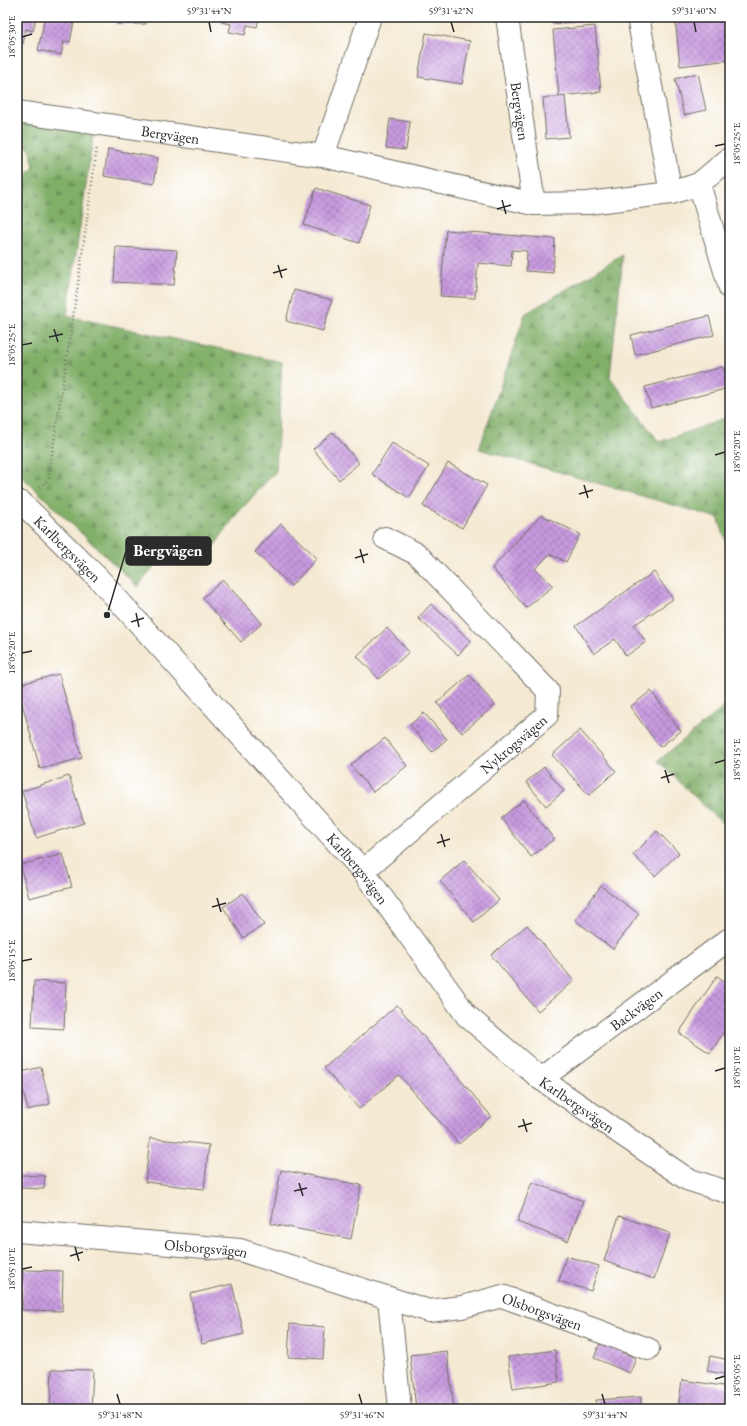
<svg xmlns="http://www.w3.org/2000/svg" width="747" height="1426" viewBox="0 0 747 1426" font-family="'EB Garamond',serif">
<defs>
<pattern id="forest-firs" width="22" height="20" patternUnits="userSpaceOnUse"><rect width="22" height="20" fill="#80af68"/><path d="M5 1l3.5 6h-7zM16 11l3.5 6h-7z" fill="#698f56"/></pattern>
<pattern id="building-cross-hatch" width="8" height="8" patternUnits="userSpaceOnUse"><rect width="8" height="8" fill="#c89adf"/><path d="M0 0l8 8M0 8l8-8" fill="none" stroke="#a37eb5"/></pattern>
</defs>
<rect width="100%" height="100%" fill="#fff"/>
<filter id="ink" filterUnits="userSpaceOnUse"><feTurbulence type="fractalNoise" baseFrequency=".025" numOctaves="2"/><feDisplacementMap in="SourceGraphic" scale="8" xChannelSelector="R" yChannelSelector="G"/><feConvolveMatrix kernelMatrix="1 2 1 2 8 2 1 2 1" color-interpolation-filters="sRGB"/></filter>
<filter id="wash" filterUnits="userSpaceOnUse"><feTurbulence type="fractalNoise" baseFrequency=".012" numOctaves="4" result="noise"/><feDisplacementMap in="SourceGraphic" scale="16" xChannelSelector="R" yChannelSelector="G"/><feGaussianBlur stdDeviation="0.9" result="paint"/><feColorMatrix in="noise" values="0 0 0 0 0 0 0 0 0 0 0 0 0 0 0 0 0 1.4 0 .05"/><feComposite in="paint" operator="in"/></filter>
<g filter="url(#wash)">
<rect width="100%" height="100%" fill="#f4e9d2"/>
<path fill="url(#forest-firs)" stroke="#566d4a" d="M17 118 94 130 67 316 282 362 276 471 236 515 215 545 179 547 158 561 138 587 19 474 17 467V335L25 324 17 305V185L34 167 30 149 17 143Z
M623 255 610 377 659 442 730 417V552L718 518 479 449 525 314Z
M730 702V831L658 761Z"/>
<g id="blocks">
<path fill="url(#building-cross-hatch)" d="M17 17H36L33 31 26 29 23 44 17 42Z
M45 17H75L70 42 64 41 61 55 38 50Z
M116 17H146V24H116Z
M222 17H259L257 27 247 25 245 35 229 32 231 24 221 22Z
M552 17H594V20L552 24Z
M675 17H728L730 37V60L680 66Z
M595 26 601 92 559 96 553 30Z
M426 33 470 41 462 84 418 77Z
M698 73 706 110 684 115 675 79Z
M565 96 569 137 546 139 543 98Z
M390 119 410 122 406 150 386 148Z
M108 149 158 158 154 184 104 176Z
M316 188 370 205 359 243 304 225Z
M446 230 555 239 553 273 526 271 527 251 512 250 511 266 478 263 475 298 440 296Z
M116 247 177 250 174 285 114 282Z
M294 290 332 300 323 331 286 321Z
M709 316 714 335 635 355 631 335Z
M723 367 729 388 651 408 645 387Z
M333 432 359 463 339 480 313 449Z
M392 443 429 466 409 498 372 474Z
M448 463 487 485 462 528 423 506Z
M541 515 580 534 566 562 550 554 535 569 553 586 526 608 492 568Z
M281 524 317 558 291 586 255 552Z
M654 572 673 599 634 625 646 642 626 656 615 639 594 654 576 626Z
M223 580 262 623 241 642 202 598Z
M431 604 471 641 458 655 418 618Z
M387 628 409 652 379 679 357 656Z
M59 674 82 758 40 769 17 685Z
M469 675 495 705 462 733 437 703Z
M651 691 681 731 660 747 630 707Z
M424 713 447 739 432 752 410 725Z
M580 730 616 771 589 795 552 755Z
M385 738 407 766 373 792 351 765Z
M544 767 564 791 546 806 526 782Z
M69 776 84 823 36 838 22 791Z
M524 800 554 839 531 857 501 818Z
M657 831 679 853 655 876 633 855Z
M63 854 72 887 29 898 20 865Z
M464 860 499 900 474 922 440 881Z
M601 886 639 914 613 949 575 920Z
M243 893 264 925 243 938 223 907Z
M527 925 574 981 538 1011 491 955Z
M717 976 730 985V1023L710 1053 679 1033Z
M34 981 66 983 64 1029 32 1027Z
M397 1005 491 1116 459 1144 399 1075 359 1109 324 1068Z
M41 1067 50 1104 28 1110 18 1073Z
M150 1138 209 1145 204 1189 145 1182Z
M281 1170 361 1185 351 1239 271 1224Z
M20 1175 45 1176 44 1189 20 1188Z
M532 1182 583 1201 568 1241 517 1222Z
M619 1216 670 1233 654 1279 604 1261Z
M566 1256 599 1266 591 1291 559 1281Z
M23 1270 63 1271 62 1311 22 1310Z
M232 1284 244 1334 202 1344 190 1294Z
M290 1324 325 1327 323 1359 288 1357Z
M600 1343 636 1358 630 1373 594 1358Z
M555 1350 559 1382 513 1389 508 1357Z
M447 1351 454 1409H416L410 1355Z
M710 1356 730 1360V1375L707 1371Z
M52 1369 93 1370 91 1409H50Z
M682 1380 730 1387 729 1409H678Z
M641 1397V1409H597L596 1400Z"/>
</g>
</g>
<g filter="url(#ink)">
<use href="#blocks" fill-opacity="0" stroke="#716e65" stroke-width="1"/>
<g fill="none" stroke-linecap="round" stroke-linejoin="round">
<g stroke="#716e65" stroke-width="24">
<g id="minor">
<path id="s1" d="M507 17 534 204"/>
<path d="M638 17 671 193"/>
<path id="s2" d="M17 112 323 156 534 204 588 203 671 193 699 184 730 158"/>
<path d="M323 156 370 17"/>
<path d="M699 184 730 288"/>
<path id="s3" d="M363 871 547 715 548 691 417 554 385 538"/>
<path id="s4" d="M541 1079 728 940 730 941"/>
<path id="s5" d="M17 1231 240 1250 429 1311 462 1307 502 1296 648 1349"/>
<path d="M389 1298 400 1409"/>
</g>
</g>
<g stroke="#716e65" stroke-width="24">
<g id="tertiary">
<path id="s6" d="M17 501 22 503 99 579 363 871 467 1016 541 1079 687 1179 730 1193"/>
</g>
</g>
<path stroke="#716e65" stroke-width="2.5" stroke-dasharray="1 3" stroke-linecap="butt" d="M40 487 48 480 77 291 97 147"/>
<use href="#minor" stroke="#fff" stroke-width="22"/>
<use href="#tertiary" stroke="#fff" stroke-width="22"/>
</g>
</g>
<path fill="none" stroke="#2b2b2b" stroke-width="1.5" d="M209 22 211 32M451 22 454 32M694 22 696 32M22 37 32 34M715 146 725 144M502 200 506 214M497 209 511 205M278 265 282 278M273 273 287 269M54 329 58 342M49 337 63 334M22 345 32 343M715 455 725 452M584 485 588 498M579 494 593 490M360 549 364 563M355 558 368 554M136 613 139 627M131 622 144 618M22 653 32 651M715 763 725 760M665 770 669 783M661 778 674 774M441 834 445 847M437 843 450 839M217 898 221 912M212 907 226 903M22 961 32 959M715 1071 725 1068M523 1119 527 1132M518 1127 532 1123M299 1183 303 1196M294 1191 307 1188M75 1247 79 1261M70 1256 83 1252M22 1269 32 1267M715 1379 725 1376M117 1394 120 1404M359 1394 362 1404M602 1394 605 1404"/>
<g text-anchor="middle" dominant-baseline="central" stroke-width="3" stroke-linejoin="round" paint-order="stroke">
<g font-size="15" fill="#2b2b2b" stroke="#fff">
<text stroke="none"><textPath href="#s1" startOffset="95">Bergvägen</textPath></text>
<text stroke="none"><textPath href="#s2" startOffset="155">Bergvägen</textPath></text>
<text stroke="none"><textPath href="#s6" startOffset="70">Karlbergsvägen</textPath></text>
<text stroke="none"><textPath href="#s3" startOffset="197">Nykrogsvägen</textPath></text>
<text stroke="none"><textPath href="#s6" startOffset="502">Karlbergsvägen</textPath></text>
<text stroke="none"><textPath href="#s4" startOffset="118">Backvägen</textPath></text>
<text stroke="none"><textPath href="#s6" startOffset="827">Karlbergsvägen</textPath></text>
<text stroke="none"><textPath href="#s5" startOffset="190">Olsborgsvägen</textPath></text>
<text stroke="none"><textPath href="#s5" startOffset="540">Olsborgsvägen</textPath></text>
</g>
</g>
<path fill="none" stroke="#2b2b2b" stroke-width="1.5" d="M107 615L126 551"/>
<circle fill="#2b2b2b" stroke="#fff" stroke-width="1.5" cx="107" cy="615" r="4"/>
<rect fill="#2b2b2b" stroke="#2b2b2b" stroke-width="1.5" x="126" y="537" width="85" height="28" rx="4"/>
<g font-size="16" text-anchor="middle" font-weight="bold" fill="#fff">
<text x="168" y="556">Bergvägen</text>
</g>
<rect width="747" height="1426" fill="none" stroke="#fff" stroke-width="44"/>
<rect x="22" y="22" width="703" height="1382" fill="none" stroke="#2b2b2b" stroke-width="1.5"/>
<g font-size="10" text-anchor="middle" fill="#2b2b2b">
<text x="209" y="14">59°31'44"N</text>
<text x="451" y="14">59°31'42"N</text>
<text x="694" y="14">59°31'40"N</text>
<text transform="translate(11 37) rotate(-90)" y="4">18°05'30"E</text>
<text transform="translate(736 144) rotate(-90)" y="4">18°05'25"E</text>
<text transform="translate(11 345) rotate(-90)" y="4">18°05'25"E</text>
<text transform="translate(736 452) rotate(-90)" y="4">18°05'20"E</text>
<text transform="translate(11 653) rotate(-90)" y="4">18°05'20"E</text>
<text transform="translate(736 760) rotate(-90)" y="4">18°05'15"E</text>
<text transform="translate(11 961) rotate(-90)" y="4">18°05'15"E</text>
<text transform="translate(736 1068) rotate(-90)" y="4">18°05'10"E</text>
<text transform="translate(11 1269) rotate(-90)" y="4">18°05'10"E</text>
<text transform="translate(736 1376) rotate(-90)" y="4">18°05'05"E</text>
<text x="120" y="1418">59°31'48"N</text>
<text x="362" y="1418">59°31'46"N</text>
<text x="605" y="1418">59°31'44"N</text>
</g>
</svg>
